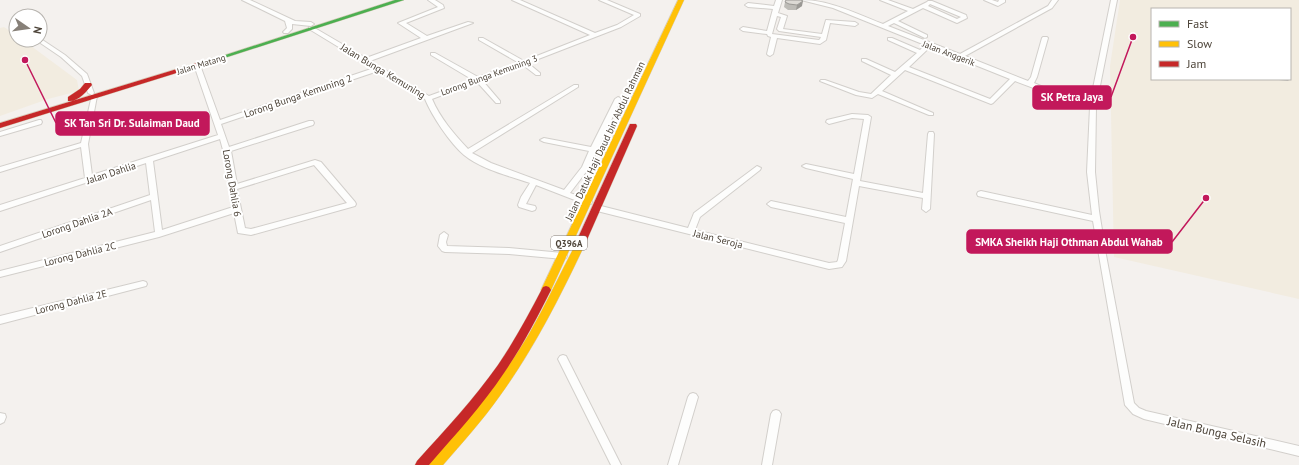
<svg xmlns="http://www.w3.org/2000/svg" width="1299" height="465" viewBox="0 0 1299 465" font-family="'PT Sans',sans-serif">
<rect width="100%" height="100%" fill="#f4f1ee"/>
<path fill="#f2ece0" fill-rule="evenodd" d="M1120 0H1299V299L1114 257 1110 66ZM1152 9H1290V79H1152Z
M4 27 16 35V40H23L77 80 79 91 48 99 0 116V28Z"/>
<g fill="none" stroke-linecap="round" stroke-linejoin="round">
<g stroke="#d2cfcb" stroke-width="2">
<path id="street" d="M242 0H250L295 21 311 22 314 24 311 26 292 24V29L288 33H284L283 32 287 28 285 21Z
M428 0H435L443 5 444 8 406 23 427 36 468 22 473 23 370 61 429 96 473 80 431 55V53H435L478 77 519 63 479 40V38H483L524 61 590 35 512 0H520L595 33 617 25 634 15 599 0H607L640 14V16L621 27 528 63 540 73V75H536L523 65 482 80 500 101V103H496L477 82 432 99C440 118 454 134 468 149L574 85H578V87L472 153 491 163 564 190 582 167 589 151 544 142 540 140 544 138 591 147 615 99 618 97 620 98 621 99 589 168 570 193 591 200 592 202 591 204H585L536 185 526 204 535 206 536 208 535 210 532 211 519 207 518 205 521 197 530 183C509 176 481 169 464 155 450 143 432 116 425 99L378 71 221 124 229 147 309 121H313L314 123 313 125 231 151 237 184 315 160 321 162 355 202 356 204 355 206 251 235 238 233 234 213 159 237 0 277V271L155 232 151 200 0 252V246L150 195 146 163 0 211V205L85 178 81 147 0 172V167L81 143 92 95 88 93 82 76 61 57 36 40 41 39 65 55 87 74 94 93 93 94 97 96 88 144 92 175 218 135 194 65 195 64H199L200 65 220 120 374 68 364 63 361 62 360 60 309 29V27H313L366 58 421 38 398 23 438 7ZM220 139 223 150 233 207 162 230 153 161ZM314 165 347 203 251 229 245 228 237 189Z
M776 0H782L778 13 787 16 783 29 822 34 826 20 855 22 858 24 855 26 830 23 826 40 820 44 777 38 773 54 770 56 768 55 767 54 771 37 768 36 767 34 743 31 740 29 743 27 767 31 773 9 748 7 745 5 748 3 774 6ZM777 16 781 17 777 29 779 31 821 37 820 39 819 40 772 34Z
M801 0C830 0 857 14 883 24L908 11 880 0H888L913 9 927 2 928 1H932L966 15 967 18 957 23 923 8 898 21 927 35V37L925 38 894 23 888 26 960 54 1048 6 1052 0H1058L1052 8 965 56 1028 81 1031 77 1042 38 1043 37H1047L1048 38 1037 77 1034 83 1059 94 1090 103 1111 0H1117L1096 106 1095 172 1099 211 1106 255 1134 403 1139 408 1146 411 1299 446V456L1144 419 1133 414 1125 405 1093 221 978 196 977 194 978 192 981 191 1092 215 1087 172 1090 107 1055 96 1015 81 993 103 991 104 905 70 882 91 933 113V115H929L878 94 872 98 856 95 820 81 821 80H825L859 92 871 94 891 75 862 61V59H866L895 72 917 53 888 40V38H892L920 50 925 45 833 8ZM930 4 961 17 957 19 928 6ZM930 47 1010 79 990 99 909 67Z
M984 0H992L998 2 999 0H1005V2L998 6Z
M852 114 868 115 871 117 860 181 923 193 928 134 929 132H933L934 134 930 209 926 212 922 209 923 198 859 186 846 261 842 267 829 269 597 211 593 208 597 205 688 228 694 213 757 166 761 168 760 170 700 217 695 230 829 263 837 262 838 260 845 223 771 207 767 204 771 201 846 217 853 179 806 168 802 166 806 164 854 174 864 119 852 118 829 124 826 122 827 120Z
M39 120H41L42 122 41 124 0 136V132Z
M444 232 448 235 446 242 447 246 509 248 563 253 566 254 567 256 566 258 563 259 509 254 445 252 442 251 438 246 440 235Z
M143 281 146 282 147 284 146 286 0 324V316Z
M563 355 566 356 621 465H611L558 359 560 356Z
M693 393 696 394 698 397 678 465H668L688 397 690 394Z
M776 410 779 411 781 414 772 465H762L771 414 773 411Z
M0 413 5 414 6 417 4 422 0 424Z"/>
</g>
<g stroke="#d7cdba" stroke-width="1">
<path id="fast" d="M395 0H404L215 61 213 62 210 60Z"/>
</g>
<g stroke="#d7cdba" stroke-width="1">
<path id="slow" d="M678 0H684L551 290 549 293H543L541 290Z
M581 239 586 242C561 295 534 349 499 397 482 421 462 443 443 465H429L431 461C467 421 501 381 529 334 547 303 561 271 578 240Z"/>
</g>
<g stroke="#d7cdba" stroke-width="1">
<path id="jam" d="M213 58 216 60 215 61 0 128V123Z
M85 83H91L92 85C86 92 78 102 68 101V97L80 89Z
M630 124H636L637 126 586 242 584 244H578L576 242Z
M546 286 549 287 551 290C537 318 522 347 504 373 482 406 455 435 429 465H415L417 461C445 430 474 399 498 365 515 340 529 314 543 287Z"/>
</g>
<use href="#street" fill="#fdfdfc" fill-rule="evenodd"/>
<use href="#fast" fill="#4caf50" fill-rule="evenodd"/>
<use href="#slow" fill="#ffc107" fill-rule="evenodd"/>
<use href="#jam" fill="#c62828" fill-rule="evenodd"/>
</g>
<path fill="#bdbbb6" d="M785 2 802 6 796 10H788L784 7Z
M1270 79H1290L1288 81Z"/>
<path fill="#9a9894" d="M803 1 802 6 796 10 797 5Z"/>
<path fill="#dcd9d4" stroke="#9a9894" d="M786 0H801L803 1 797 5 789 4 785 2Z"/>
<g text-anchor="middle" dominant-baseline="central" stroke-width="4" stroke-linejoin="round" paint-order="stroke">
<g font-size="9" fill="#4c4338" stroke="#fff">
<text transform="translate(949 53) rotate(21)">Jalan Anggerik</text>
<text transform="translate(201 64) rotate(-17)">Jalan Matang</text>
<text transform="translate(489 75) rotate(-20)">Lorong Bunga Kemuning 3</text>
</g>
<rect fill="#fff" stroke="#827b74" stroke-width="1" x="551" y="236" width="36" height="14" rx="3"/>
<g font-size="9" font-weight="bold" fill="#4c4338">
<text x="569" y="243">Q396A</text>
</g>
<g font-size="10" fill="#4c4338" stroke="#fff">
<text transform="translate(383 71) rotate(31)">Jalan Bunga Kemuning</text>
<text transform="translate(298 96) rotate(-19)">Lorong Bunga Kemuning 2</text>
<text transform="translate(605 141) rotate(-65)">Jalan Datuk Haji Daud bin Abdul Rahman</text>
<text transform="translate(111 173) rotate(-18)">Jalan Dahlia</text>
<text transform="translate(232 183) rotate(80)">Lorong Dahlia 6</text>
<text transform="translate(77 223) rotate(-19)">Lorong Dahlia 2A</text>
<text transform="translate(718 239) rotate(14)">Jalan Seroja</text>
<text transform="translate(80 254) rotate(-14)">Lorong Dahlia 2C</text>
<text transform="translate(71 302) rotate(-14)">Lorong Dahlia 2E</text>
</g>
<g font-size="12" fill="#4c4338" stroke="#fff">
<text transform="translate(1217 432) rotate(13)">Jalan Bunga Selasih</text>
</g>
</g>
<path fill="none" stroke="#c2185b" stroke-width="1.5" d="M1133 37L1111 97M25 60L56 123M1206 198L1172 242"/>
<g fill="#c2185b" stroke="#fff" stroke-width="1.5">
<circle cx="1133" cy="37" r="4"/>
<circle cx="25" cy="60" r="4"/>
<circle cx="1206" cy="198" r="4"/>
</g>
<g fill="#c2185b" stroke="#c2185b" stroke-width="1.5">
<rect x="1033" y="86" width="78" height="23" rx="4"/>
<rect x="56" y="112" width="153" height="23" rx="4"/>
<rect x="967" y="230" width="205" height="23" rx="4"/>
</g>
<g font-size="11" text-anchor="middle" font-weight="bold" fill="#fff">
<text x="1072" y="101">SK Petra Jaya</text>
<text x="132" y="127">SK Tan Sri Dr. Sulaiman Daud</text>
<text x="1069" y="246">SMKA Sheikh Haji Othman Abdul Wahab</text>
</g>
<rect x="1151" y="8" width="140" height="72" fill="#ffffff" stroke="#b7b4af"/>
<rect x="1159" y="21" width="20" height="6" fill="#4caf50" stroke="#b7b4af"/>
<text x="1187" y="28" font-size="12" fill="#4c4338">Fast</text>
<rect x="1159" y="41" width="20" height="6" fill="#ffc107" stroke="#b7b4af"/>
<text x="1187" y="48" font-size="12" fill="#4c4338">Slow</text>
<rect x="1159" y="61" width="20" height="6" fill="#c62828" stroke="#b7b4af"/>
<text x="1187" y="68" font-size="12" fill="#4c4338">Jam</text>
<g transform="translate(28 28) rotate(103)"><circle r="19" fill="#ffffff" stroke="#b7b4af"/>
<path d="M0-3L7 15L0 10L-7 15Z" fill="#878078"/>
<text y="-6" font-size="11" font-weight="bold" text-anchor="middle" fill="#4c4338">N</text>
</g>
</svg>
